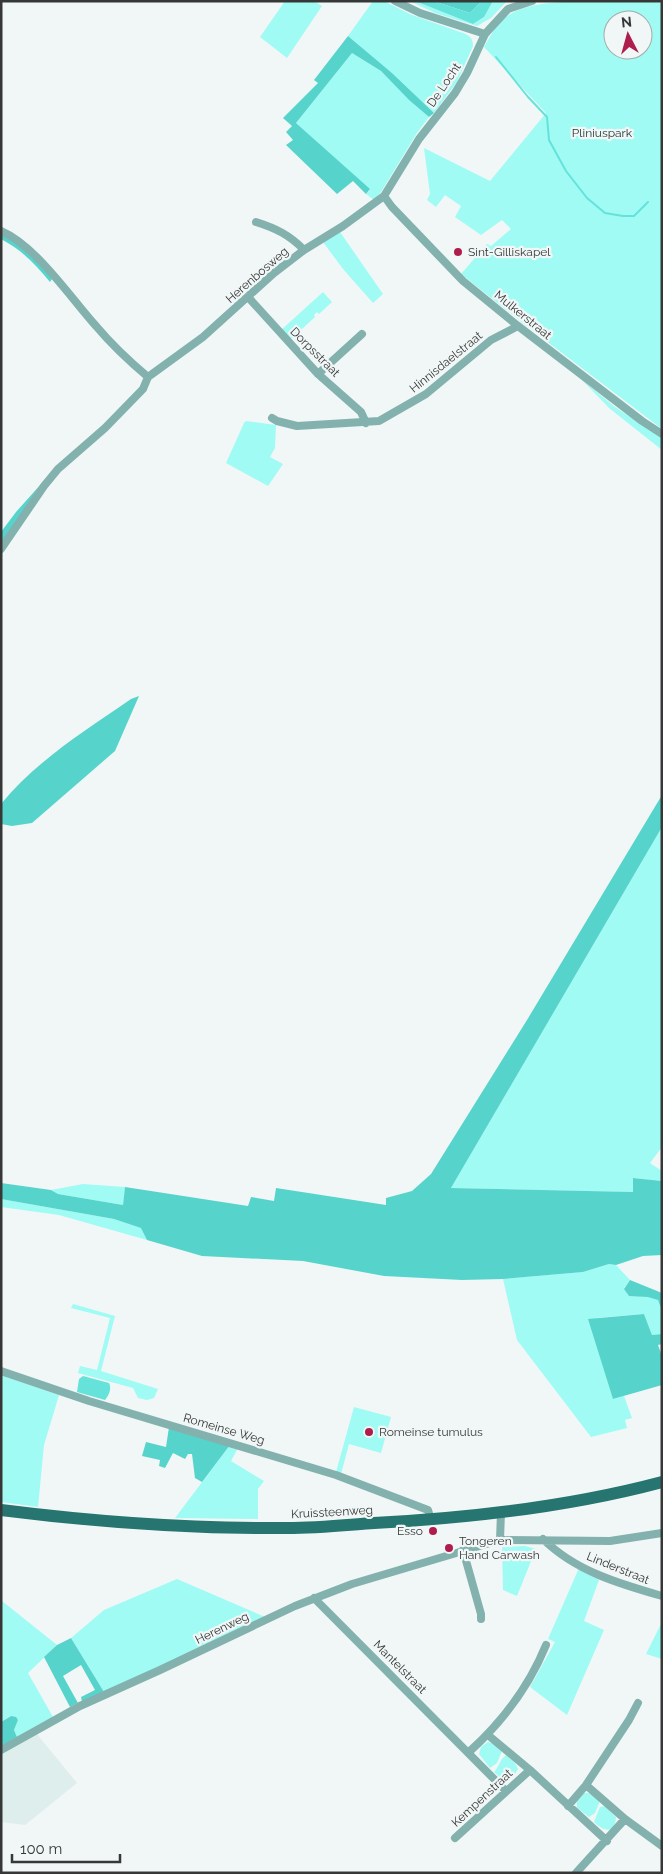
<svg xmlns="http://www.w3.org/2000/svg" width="663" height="1874" viewBox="0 0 663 1874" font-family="Raleway,sans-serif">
<rect width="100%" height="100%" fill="#f1f7f6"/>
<path fill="#deeeec" d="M36 1733 77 1783 25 1825 1 1822V1752Z"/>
<path fill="#a0fbf4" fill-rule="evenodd" d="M285 1H314L322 6 287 58 260 37Z
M373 1H384L412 15 463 33C470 36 473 38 473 46L457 82 434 113 392 73 348 36Z
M410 1H415L473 24 484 17 493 1H507L491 18 477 26 435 13Z
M597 1H662V429L524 324 461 274 487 244 491 246 511 229 502 220 481 235 455 217 461 206 445 195 436 207 427 200 430 194 424 148 490 181 546 113 484 47C489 39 494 28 501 21 523 0 566 2 597 1ZM613 20H643V50H613Z
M352 53 381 71 409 100 429 117 417 133 381 192 374 200 366 194 370 190 296 123Z
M340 232 383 294 373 303 343 269 323 242Z
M323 292 332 302 319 314 317 312 314 315 315 317 290 340 280 331Z
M581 379 615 407 662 438V450L609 408Z
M246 421 276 425 275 448 270 457 283 464 268 486 226 463 244 423Z
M662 827V1147L650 1163 662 1171V1181L633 1178V1192L451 1188Z
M83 1184 125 1187 123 1205 58 1194 51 1190Z
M1 1199 114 1219 142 1228 147 1240 59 1215 1 1207Z
M609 1264 616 1265 630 1280 624 1288 629 1296H648L658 1300 662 1311V1334L652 1335 644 1314 596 1318 614 1399 624 1396 632 1418 625 1420 627 1428 591 1437 517 1340 503 1279 583 1272Z
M73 1304 115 1316 101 1371 158 1389 154 1398 147 1400 138 1398 133 1388 78 1373 80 1366 97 1370 110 1318 71 1308Z
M1 1375 59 1395 44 1445 38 1507 1 1502Z
M354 1407 391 1417 381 1453 349 1444 341 1474 336 1472Z
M230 1445 238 1448 231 1461 264 1481 258 1489V1519L175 1518Z
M525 1546 536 1549 517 1596 503 1590 502 1547Z
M579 1568 599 1580 584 1621 604 1630 567 1715 530 1687 555 1642 548 1639Z
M177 1579 265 1617 104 1692 71 1638 104 1610Z
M2 1601 57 1645 28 1673 53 1717 17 1737 14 1730 18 1720 10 1716 1 1722Z
M662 1622V1659L646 1654Z
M488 1742 492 1743 502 1751 497 1763 490 1768 479 1754 481 1747Z
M506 1755 515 1763 518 1769 513 1777 506 1781 503 1780 494 1772C499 1767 500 1759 506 1755Z
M584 1793H589L600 1801 595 1813 589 1817 577 1808V1801Z
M605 1806 616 1817C615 1835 603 1831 594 1822L600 1807Z"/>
<path fill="#56d4cc" d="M433 1H482L470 13Z
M348 36 392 73 434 113 429 117 409 100 381 71 352 53 296 123 370 189 366 194 353 181 337 194 286 145 293 140 286 132 292 126 283 118 318 83 314 80Z
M1 233 32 254 52 279 50 282C35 264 22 250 1 239Z
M41 484 1 544V532L16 512Z
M139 696 115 751 32 823 12 826 1 824V804C36 761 86 730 131 699Z
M662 795V827L451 1188 633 1192V1178L662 1181V1255L643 1256 616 1265 609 1264 583 1272 503 1279 462 1280 384 1276 303 1261 202 1256 147 1240 141 1228 114 1219 1 1199V1183L51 1190 58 1194 123 1205 125 1187 248 1206 251 1197 274 1201 276 1188 386 1205V1198L412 1191 431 1174 527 1020Z
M630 1280 662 1293V1311L658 1300 648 1297 629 1296 624 1289Z
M644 1314 652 1335 662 1334V1344L658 1345 662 1356V1385L613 1399 588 1319Z
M169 1427 230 1445 202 1482 195 1478 192 1454H188L185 1459 173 1453 165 1468 159 1466 160 1460 142 1456 146 1442 166 1447Z
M71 1638 104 1692 82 1702 81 1697 95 1690 81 1665 63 1676 78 1703 70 1707 44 1657 57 1645Z
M11 1716 16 1717 18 1720 14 1730 17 1737 1 1746V1722Z"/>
<path fill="#65e2d9" d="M415 1H433L470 13 482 1H493L484 17 473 24Z
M83 1376 109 1383C112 1389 109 1395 105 1400L77 1392 79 1379Z"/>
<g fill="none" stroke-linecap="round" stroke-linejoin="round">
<path stroke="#65e2d9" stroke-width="2" d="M496 57 528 97 547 117 549 140 566 171 587 198 605 213 623 216H634L648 202"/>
<path stroke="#83b2ae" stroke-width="8" d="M395 1 420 13 485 34
M384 196 392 207 463 281 518 326 642 421 662 434
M256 222C275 228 290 235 304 250
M1 231C36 246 70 297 96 326 112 345 129 361 148 377
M248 297 318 374 361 412 366 423
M318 374 362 334
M272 418 277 421 297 426 379 421 426 394 491 340 518 326
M1 549 44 486 58 469 105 428 143 389 148 377 203 337 274 273 304 250 343 226 384 196 419 139 455 93 467 73 485 34 508 9 532 1
M1 1371 89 1401 336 1475 428 1510 431 1520
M543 1539C575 1571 620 1584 662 1596
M500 1540 501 1512
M463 1550 481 1614V1619
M314 1598 506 1791
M488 1735 530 1770 607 1841
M1 1750 80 1706 160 1670 295 1606 352 1584 500 1540 610 1541 662 1533
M469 1752C502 1722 529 1687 546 1645
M586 1785 629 1720 638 1703
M568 1806 586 1785 625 1819 662 1846
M455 1838 530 1770
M576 1873 625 1819"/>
<path stroke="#267570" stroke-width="12" d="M1 1510C96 1522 192 1529 288 1528 316 1528 346 1525 374 1523 471 1518 568 1507 662 1482"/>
</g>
<g fill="#af1d4c" stroke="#f1f7f6" stroke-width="2">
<circle cx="458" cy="252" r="5"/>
<circle cx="369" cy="1432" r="5"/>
<circle cx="433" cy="1531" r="5"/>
<circle cx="449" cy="1548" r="5"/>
</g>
<g text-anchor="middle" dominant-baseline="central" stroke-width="4.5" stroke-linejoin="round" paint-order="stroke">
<g font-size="12" fill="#363838" stroke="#f1f7f6">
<text transform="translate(444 85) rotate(-56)">De Locht</text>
<text transform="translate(257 275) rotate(-41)">Herenbosweg</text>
<text transform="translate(523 315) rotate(39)">Mulkerstraat</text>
<text transform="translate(315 352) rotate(45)">Dorpsstraat</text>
<text transform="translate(446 362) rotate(-39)">Hinnisdaelstraat</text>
<text transform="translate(224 1429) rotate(16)">Romeinse Weg</text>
<text transform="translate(332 1512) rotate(-3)">Kruissteenweg</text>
<text transform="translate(618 1568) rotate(22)">Linderstraat</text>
<text transform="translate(222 1628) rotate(-26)">Herenweg</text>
<text transform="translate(400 1667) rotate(45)">Mantelstraat</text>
<text transform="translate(482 1798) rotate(-43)">Kempenstraat</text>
</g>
<g font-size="12" fill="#1e3432" stroke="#f1f7f6">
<text x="602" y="133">Pliniuspark</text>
</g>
<g font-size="12" fill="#363838" stroke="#f1f7f6" text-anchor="start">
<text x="468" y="252">Sint-Gilliskapel</text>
<text x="379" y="1432">Romeinse tumulus</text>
<text x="423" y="1531" text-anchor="end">Esso</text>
<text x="459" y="1541">Tongeren<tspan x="459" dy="14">Hand Carwash</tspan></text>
</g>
</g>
<rect width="663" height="1874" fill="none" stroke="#363838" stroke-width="5"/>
<g transform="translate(628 35) rotate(354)"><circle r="24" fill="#f1f7f6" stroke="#a6abaa"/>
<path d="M0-4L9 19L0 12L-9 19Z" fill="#af1d4c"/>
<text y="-8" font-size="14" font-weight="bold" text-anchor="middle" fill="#363838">N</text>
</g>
<path d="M12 1854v8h108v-8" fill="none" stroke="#363838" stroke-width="2.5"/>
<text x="20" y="1854" font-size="15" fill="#363838" stroke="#f1f7f6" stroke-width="4" paint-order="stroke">100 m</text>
</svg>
